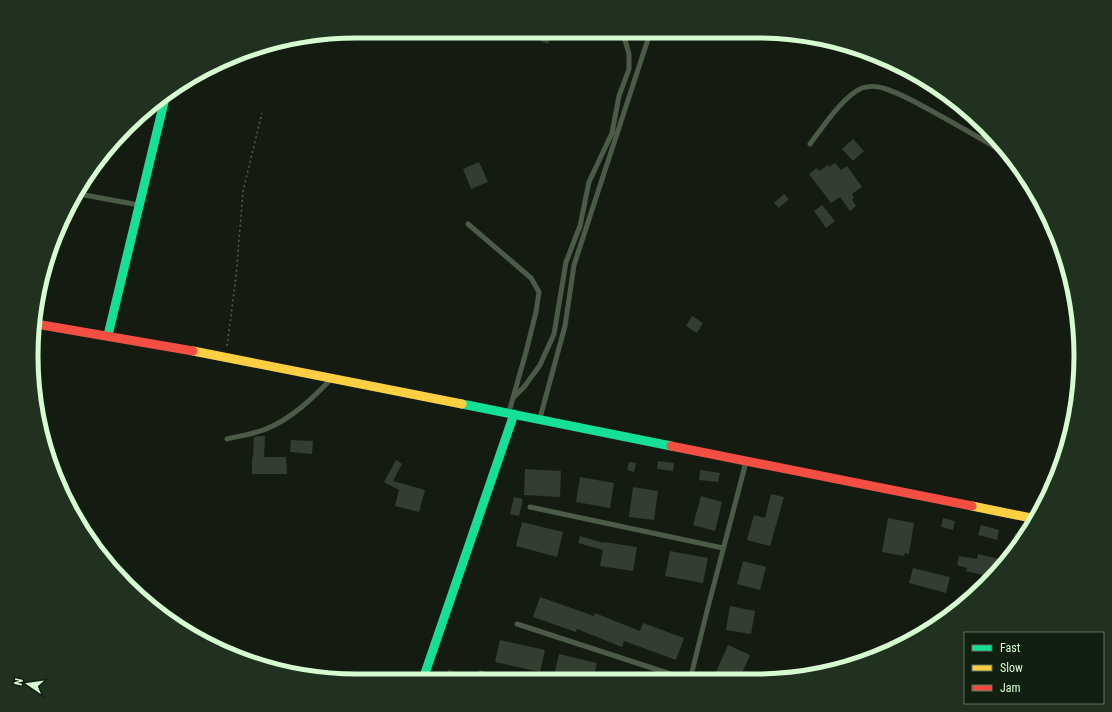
<svg xmlns="http://www.w3.org/2000/svg" width="1112" height="712" viewBox="0 0 1112 712" font-family="'Roboto Condensed',sans-serif">
<rect width="100%" height="100%" fill="#141c12"/>
<path fill="#313e30" d="M519 32H553L548 44Z
M853 139 864 151 853 161 842 149Z
M479 162 488 182 471 189 463 169Z
M835 163 841 170 847 166 862 187 852 194 854 198 852 200 856 206 850 211 840 197 831 203 809 174 817 168 819 171 828 165 829 167Z
M784 194 789 199 779 208 774 203Z
M822 205 835 221 826 228 814 211Z
M692 316 703 323 697 333 686 326Z
M259 436H265L264 457H286L287 474H252V457H253L254 437Z
M291 440 313 441 312 454 290 452Z
M396 460 402 464 393 481 425 490 419 512 395 506 399 490 384 482Z
M658 461 674 463 673 471 657 469Z
M629 462 636 463 634 472 627 470Z
M525 469 561 471 560 497 524 495Z
M700 470 720 473 718 482 699 480Z
M580 477 614 483 610 508 576 502Z
M633 487 658 491 654 520 629 517Z
M771 494 784 497 770 546 747 540 754 515 765 518Z
M701 496 722 502 715 531 693 525Z
M514 497 523 499 519 516 510 514Z
M888 518 914 523 909 554 905 553 904 556 882 552Z
M943 518 955 521 953 530 941 527Z
M522 522 563 532 557 557 516 546Z
M981 525 999 530 997 540 978 535Z
M1015 533 1026 535 1020 544 1013 542Z
M580 536 604 543V542L637 547 633 571 600 566 603 550 578 543Z
M670 551 708 558 703 583 665 576Z
M978 554 999 559 998 563 1004 564 991 577 966 571 967 568 957 565 959 556 977 559Z
M743 561 766 567 760 590 737 584Z
M913 568 950 577 946 593 909 583Z
M540 597 594 616 595 613 640 631 643 623 684 638 676 660 624 641 622 647 577 629 576 632 533 617Z
M730 606 755 611 751 634 726 630Z
M500 640 545 650 540 672 495 662Z
M728 645 750 655 739 680H736L716 672Z
M559 654 597 663 593 679H553Z
M449 669 469 679H444Z"/>
<g fill="none" stroke-linecap="round" stroke-linejoin="round">
<path stroke="#585d48" stroke-width="1.5" stroke-dasharray="2 3" stroke-linecap="butt" d="M227 346 236 277 243 191 262 113"/>
<path stroke="#4c5b48" stroke-width="5" d="M810 144C822 128 843 96 862 88 868 86 877 86 883 88 900 93 915 102 930 110 957 125 984 140 1010 156
M79 194 139 205
M468 224 531 278 539 292 536 312 526 352 509 412
M513 398 524 387 540 365 554 334 566 262 580 226 589 182 612 133 619 96 629 69V54L623 33
M540 418 565 326 574 265 650 33
M227 439C239 436 254 434 266 429 291 419 312 399 331 379
M530 507 723 548
M517 624 689 680
M481 673 499 679
M690 680 707 611 746 462"/>
<path stroke="#16e098" stroke-width="9" d="M108 335 166 94
M462 404 671 446
M423 679 514 414"/>
<path stroke="#ffcf43" stroke-width="9" d="M193 351 462 404
M972 506 1036 519"/>
<path stroke="#f24e42" stroke-width="9" d="M36 324 193 351
M671 446 972 506"/>
</g>
<path d="M0 0H1112V712H0ZM356 38H756A318 318 0 0 1 1074 356V356A318 318 0 0 1 756 674H356A318 318 0 0 1 38 356V356A318 318 0 0 1 356 38Z" fill="#20311f" fill-rule="evenodd"/>
<path fill="none" stroke="#d7fbd1" stroke-width="5" d="M356 38H756A318 318 0 0 1 1074 356V356A318 318 0 0 1 756 674H356A318 318 0 0 1 38 356V356A318 318 0 0 1 356 38Z"/>
<rect x="964" y="632" width="140" height="72" fill="#101f0f" stroke="#60775d"/>
<rect x="972" y="645" width="20" height="6" fill="#16e098" stroke="#60775d"/>
<text x="1000" y="652" font-size="12" fill="#d7fbd1">Fast</text>
<rect x="972" y="665" width="20" height="6" fill="#ffcf43" stroke="#60775d"/>
<text x="1000" y="672" font-size="12" fill="#d7fbd1">Slow</text>
<rect x="972" y="685" width="20" height="6" fill="#f24e42" stroke="#60775d"/>
<text x="1000" y="692" font-size="12" fill="#d7fbd1">Jam</text>
<g transform="translate(28 684) rotate(283)" stroke="#101f0f" stroke-width="3" paint-order="stroke">
<path d="M0-3L7 15L0 10L-7 15Z" fill="#d7fbd1"/>
<text y="-6" font-size="11" font-weight="bold" text-anchor="middle" fill="#d7fbd1">N</text>
</g>
</svg>
